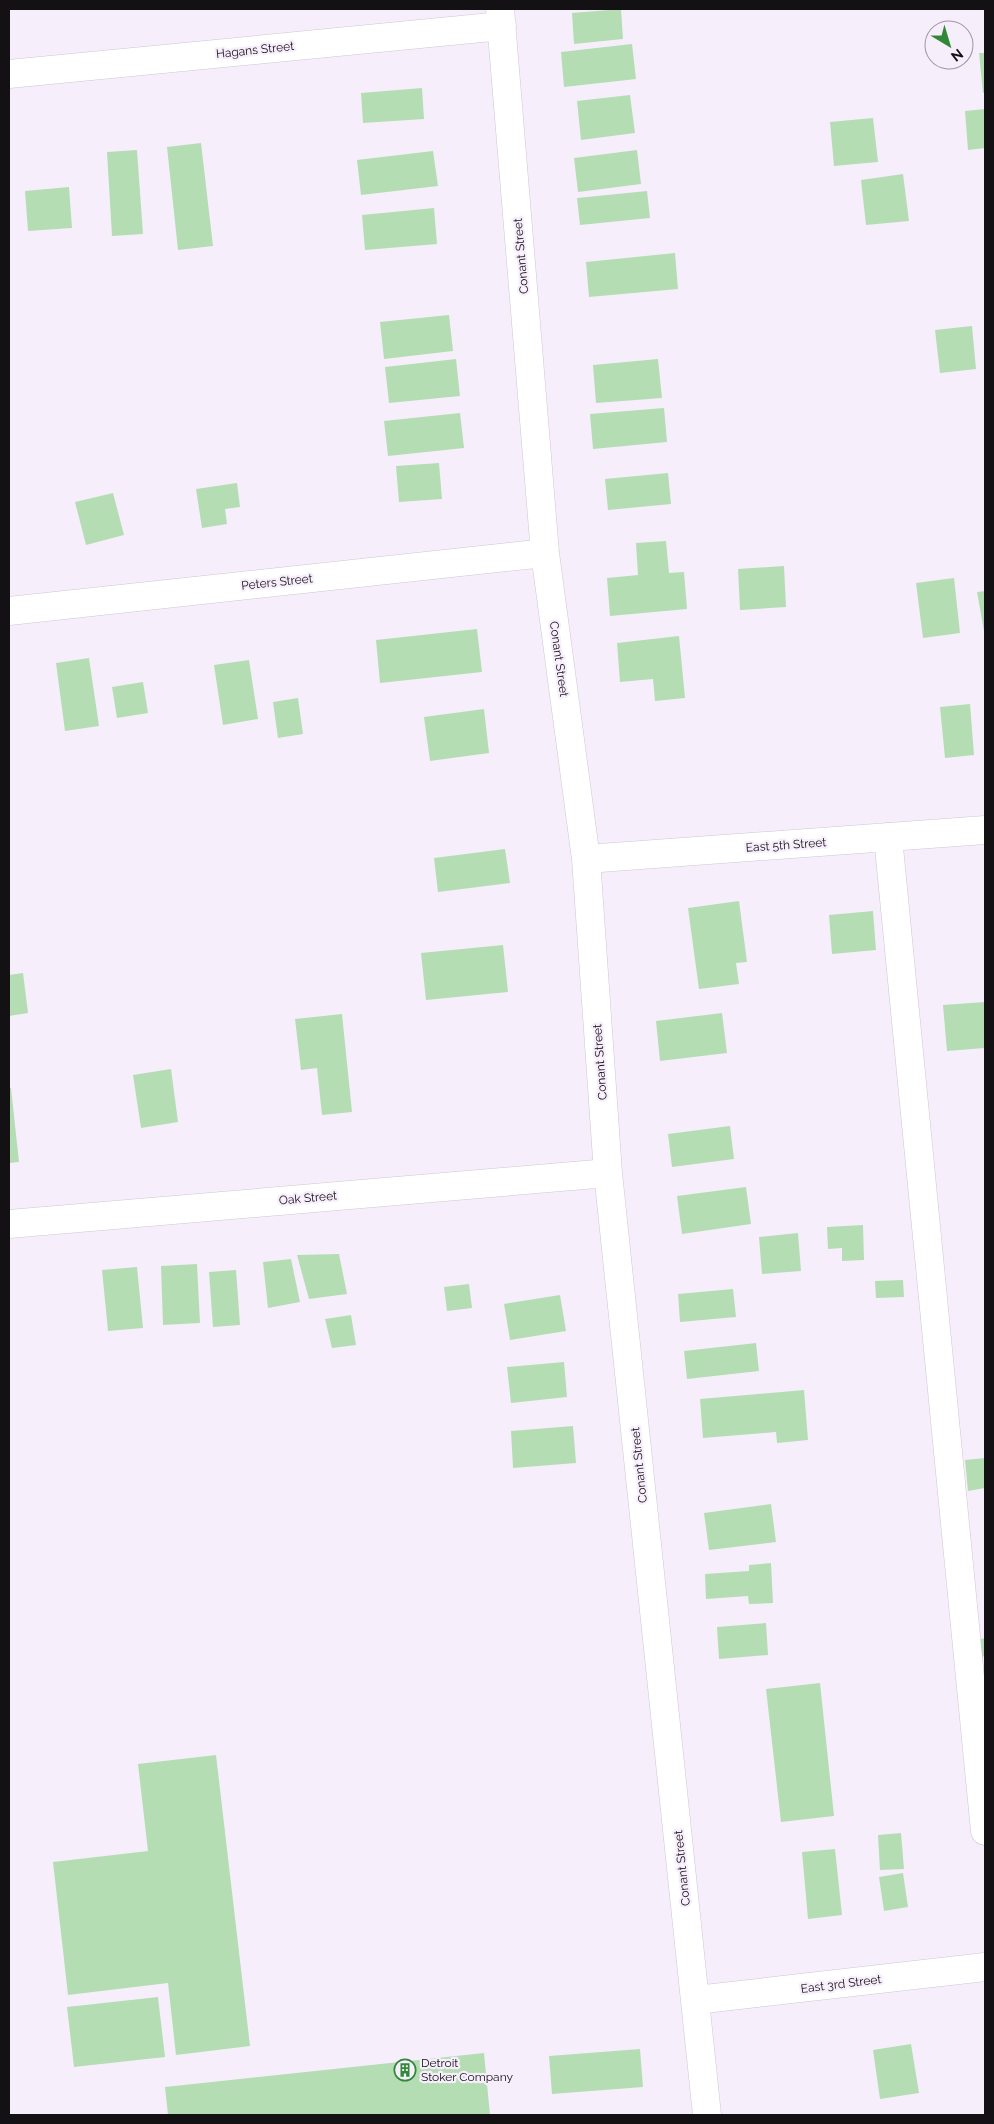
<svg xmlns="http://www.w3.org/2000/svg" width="994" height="2124" viewBox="0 0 994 2124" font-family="Raleway,sans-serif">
<rect width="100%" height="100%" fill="#f7eefc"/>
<path fill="#b5ddb4" d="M621 9 623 39 574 44 572 13Z
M632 44 636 79 564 87 561 52Z
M979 53H985V92L983 93Z
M422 88 424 119 363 123 361 93Z
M630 95 635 133 581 140 577 101Z
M985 109V148L968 150 965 111Z
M873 118 878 162 834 166 830 122Z
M201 143 213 246 178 250 167 147Z
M137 150 143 234 112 236 107 152Z
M637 150 641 184 578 192 574 158Z
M433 151 438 186 361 195 357 160Z
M903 174 909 221 866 225 861 180Z
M69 187 72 228 28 231 25 191Z
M647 191 650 218 580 225 577 198Z
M434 208 437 244 365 250 362 215Z
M675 253 678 289 589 297 586 262Z
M449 315 453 351 384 359 380 322Z
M972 326 976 369 940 373 935 330Z
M456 359 460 396 389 403 385 367Z
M658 359 662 398 596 403 593 365Z
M664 408 667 442 593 449 590 414Z
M460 413 464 448 388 456 384 421Z
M439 463 442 499 399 502 396 466Z
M668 473 671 504 608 510 605 479Z
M237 483 240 507 225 509 227 524 202 528 196 489Z
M113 493 124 535 86 545 75 502Z
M666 541 669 573 684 572 687 609 610 616 607 578 638 575 636 543Z
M784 566 786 607 740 610 738 569Z
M954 578 960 633 923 638 916 583Z
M985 591V631H984L977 592Z
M477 629 482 672 380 683 376 640Z
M679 636 685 698 655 701 653 679 620 682 617 643Z
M89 658 99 726 65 731 56 663Z
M249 660 258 719 223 725 214 665Z
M143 682 148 713 117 718 112 687Z
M298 698 303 734 278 738 273 702Z
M970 704 974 755 945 758 940 707Z
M484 709 489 753 430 761 424 717Z
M505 849 510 883 438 892 434 858Z
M739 901 747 962 736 963 739 984 699 989 688 908Z
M873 911 876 950 832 954 829 915Z
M503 945 508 992 426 1000 421 953Z
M23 973 28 1013 9 1016V975Z
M985 1002V1048L947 1051 943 1005Z
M722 1013 727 1053 660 1061 656 1021Z
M342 1014 352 1112 322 1115 317 1068 301 1070 295 1019Z
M171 1069 178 1122 141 1128 133 1075Z
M9 1088H11L19 1162 9 1163Z
M730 1126 734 1159 672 1167 668 1134Z
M746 1187 751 1224 682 1234 677 1196Z
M863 1225 864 1260 842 1261V1248L828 1249 827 1227Z
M798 1233 801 1271 762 1274 759 1237Z
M339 1254 347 1294 309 1299 297 1255Z
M291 1259 300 1302 268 1308 263 1262Z
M197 1264 200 1323 163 1325 161 1266Z
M137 1267 143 1328 108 1331 102 1270Z
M236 1270 240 1325 213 1327 209 1272Z
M903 1280 904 1297 876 1298 875 1281Z
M469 1284 472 1308 447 1311 444 1287Z
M733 1289 736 1317 680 1322 678 1294Z
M560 1295 566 1331 510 1340 504 1304Z
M351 1315 356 1345 332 1348 325 1319Z
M756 1343 759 1371 687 1379 684 1351Z
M564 1362 567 1397 511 1403 507 1367Z
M804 1390 808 1440 777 1443 776 1432 703 1438 700 1399Z
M573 1426 576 1463 513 1468 511 1431Z
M985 1458V1488L968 1491 965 1460Z
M771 1504 776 1542 709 1550 704 1513Z
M771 1563 773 1603 749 1604 748 1596 706 1599 705 1574 749 1571V1565Z
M766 1623 768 1655 719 1659 717 1627Z
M985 1638V1656L975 1658 971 1642Z
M820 1683 834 1816 781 1822 766 1689Z
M216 1755 250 2046 176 2055 168 1983 68 1995 53 1862 148 1851 138 1764Z
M901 1833 904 1869 880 1870 878 1835Z
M835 1849 842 1915 808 1919 802 1852Z
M903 1873 908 1907 884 1911 879 1877Z
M158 1997 165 2057 74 2067 67 2007Z
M911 2044 919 2093 880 2099 873 2050Z
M640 2049 643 2087 552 2094 549 2056Z
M484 2053 490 2115H168L165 2087Z"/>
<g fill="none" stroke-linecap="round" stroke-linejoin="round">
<g stroke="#cfc6d4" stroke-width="29">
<path id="minor" d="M500 9 545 553 586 859 608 1173 707 2115
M9 74 502 26
M9 611 545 553
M888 837 985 1831
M586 859 985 830
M9 1224 608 1173
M696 2000 985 1967"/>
</g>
<use href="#minor" stroke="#fff" stroke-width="28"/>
</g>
<defs>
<g id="building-ring" transform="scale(1.125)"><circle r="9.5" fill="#f7eefc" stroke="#318938" stroke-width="1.5"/><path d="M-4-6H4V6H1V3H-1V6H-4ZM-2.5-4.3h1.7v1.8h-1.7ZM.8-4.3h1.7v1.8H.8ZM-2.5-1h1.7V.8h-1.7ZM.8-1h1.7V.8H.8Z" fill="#318938"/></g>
</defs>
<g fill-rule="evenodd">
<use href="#building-ring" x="405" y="2070"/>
</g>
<g text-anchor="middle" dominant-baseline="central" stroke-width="4.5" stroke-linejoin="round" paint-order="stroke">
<g font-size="12" fill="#141115" stroke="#f7eefc">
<text transform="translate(255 50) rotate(-6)">Hagans Street</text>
<text transform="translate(521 256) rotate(-95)">Conant Street</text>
<text transform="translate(277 582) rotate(-6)">Peters Street</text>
<text transform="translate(559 659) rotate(82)">Conant Street</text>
<text transform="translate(786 845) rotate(-4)">East 5th Street</text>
<text transform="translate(600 1062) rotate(-94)">Conant Street</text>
<text transform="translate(308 1198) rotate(-5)">Oak Street</text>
<text transform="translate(639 1465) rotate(-96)">Conant Street</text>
<text transform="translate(682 1868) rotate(-96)">Conant Street</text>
<text transform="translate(841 1984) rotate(-7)">East 3rd Street</text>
</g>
<g font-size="12" fill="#141115" stroke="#f7eefc" text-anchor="start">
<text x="421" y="2063">Detroit<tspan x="421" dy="14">Stoker Company</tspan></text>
</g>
</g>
<rect width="994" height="2124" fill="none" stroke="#141115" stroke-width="20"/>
<g transform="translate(949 45) rotate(142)"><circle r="24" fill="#f7eefc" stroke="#9c96a0"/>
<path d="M0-4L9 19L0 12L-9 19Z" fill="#318938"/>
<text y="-8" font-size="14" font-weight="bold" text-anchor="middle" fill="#141115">N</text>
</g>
</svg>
